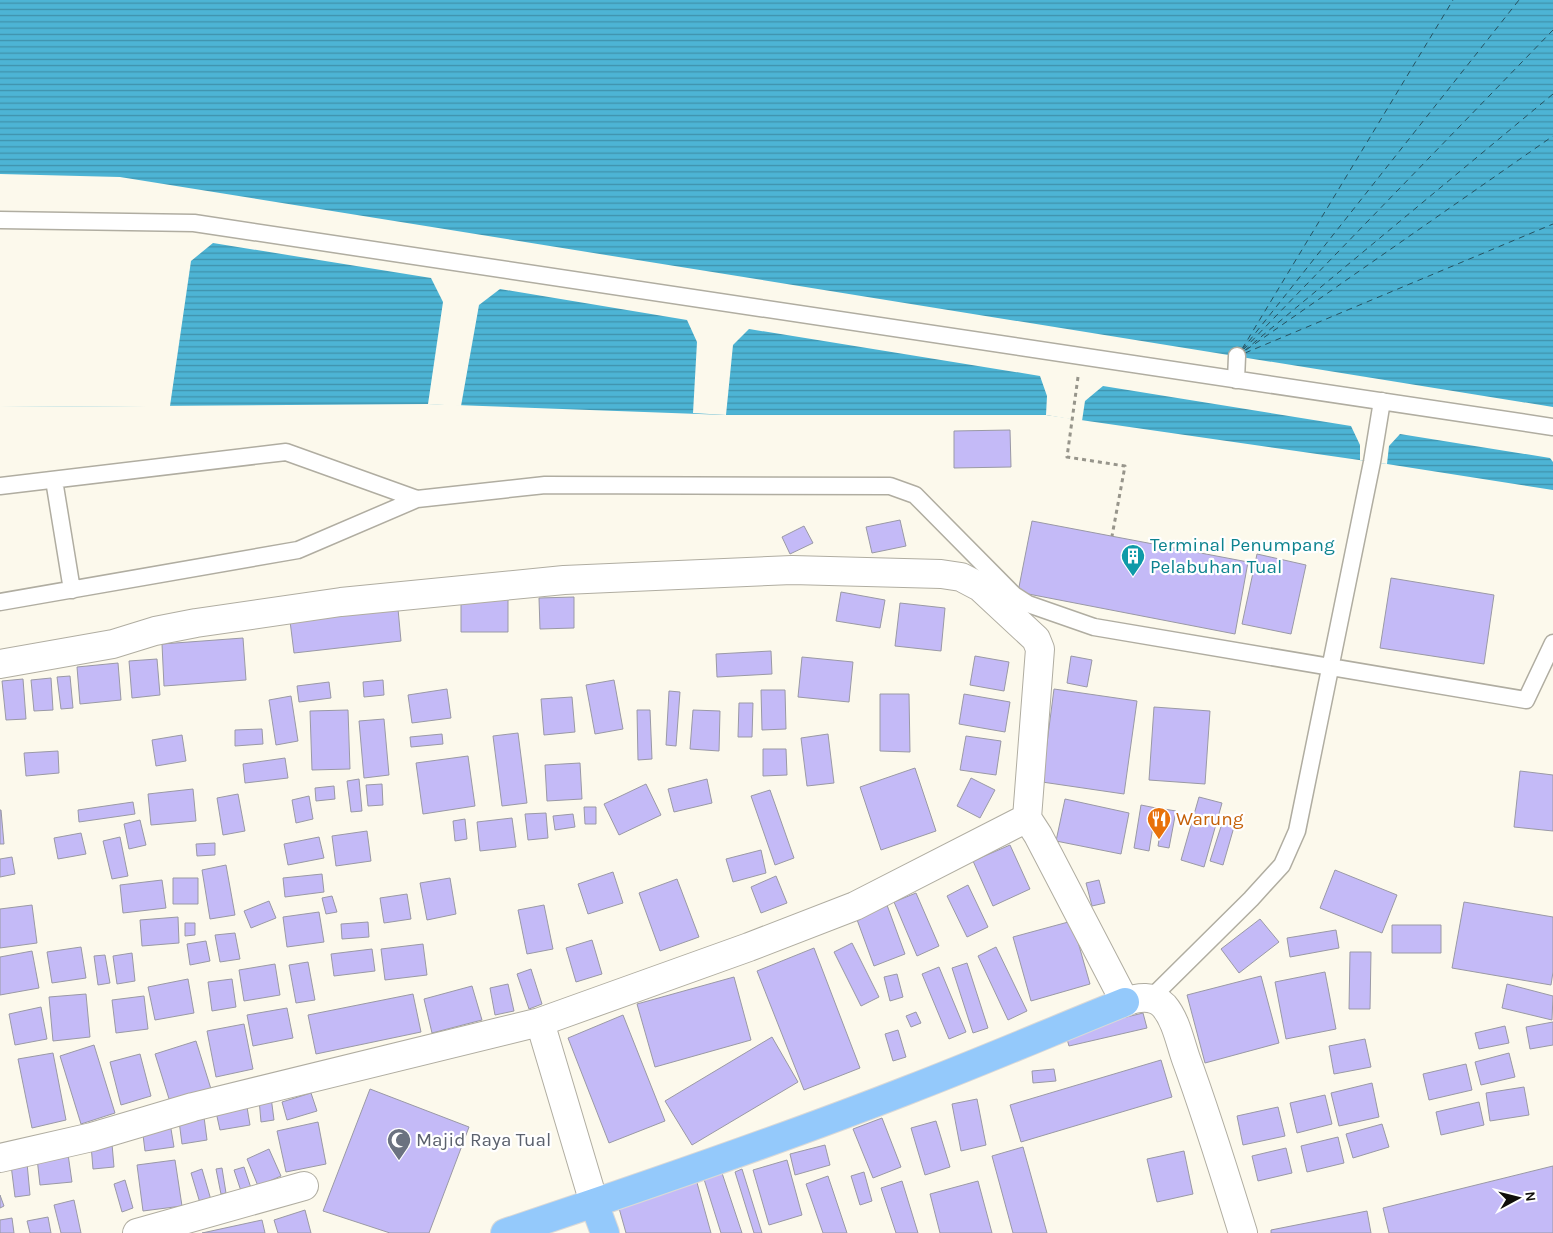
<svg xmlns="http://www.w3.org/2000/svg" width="1553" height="1233" viewBox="0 0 1553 1233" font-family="Karla,sans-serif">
<defs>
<pattern id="water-rules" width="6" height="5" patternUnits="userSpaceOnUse" patternTransform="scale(1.25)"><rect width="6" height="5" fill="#4db4d5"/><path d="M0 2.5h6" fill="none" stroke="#3f91ab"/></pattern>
</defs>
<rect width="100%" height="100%" fill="#fcf9ec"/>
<path fill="url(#water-rules)" d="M0 0H1553V490L1387 464 1046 415H726L428 404 0 407Z"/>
<path fill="#fcf9ec" d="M0 174 120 177 1553 407V462L1550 458 1400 434 1389 446 1387 464 1360 460V445L1351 426 1103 386 1085 401 1082 421 1046 415 1047 396 1040 376 749 329 733 345 726 415 693 413 697 342 687 320 500 289 479 305 461 406 428 404 443 302 431 278 213 243 191 261 170 406 0 407Z"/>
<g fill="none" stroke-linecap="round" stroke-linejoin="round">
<path stroke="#265261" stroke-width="1" stroke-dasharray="6 5" stroke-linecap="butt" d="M1242 349 1453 0
M1242 350 1519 0
M1243 350 1553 30
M1246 350 1553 136
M1244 351 1553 94
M1245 353 1553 224"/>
</g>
<path fill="#c4baf7" stroke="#9a99a5" d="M1010 430 1011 467 954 468V431Z
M900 520 906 546 872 553 866 527Z
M1032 521 1248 562 1235 634 1018 592Z
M804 526 813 543 790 554 782 537Z
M1257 554 1306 565 1291 634 1242 624Z
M1391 578 1494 595 1484 664 1380 648Z
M841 592 885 600 880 628 836 621Z
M574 597V628L540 629 539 598Z
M461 599H508V632H461Z
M900 603 945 608 941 651 895 646Z
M398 609 401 641 294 653 290 621Z
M243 638 246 680 164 686 162 644Z
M771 651 772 674 717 677 716 654Z
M975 656 1009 662 1004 691 970 685Z
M1071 656 1092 660 1087 687 1067 683Z
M802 657 853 662 849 702 798 697Z
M157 659 160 695 132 698 129 661Z
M118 663 121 700 80 704 77 667Z
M70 676 73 708 61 709 57 677Z
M51 678 53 710 34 711 31 680Z
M23 679 26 719 6 720 2 681Z
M383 680 384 695 364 697 363 682Z
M614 680 623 729 595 734 586 685Z
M329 682 331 698 299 702 297 686Z
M447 689 451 718 412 723 408 695Z
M1054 689 1137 701 1124 794 1042 782Z
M761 690H785L786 729 762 730Z
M669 691 680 692 676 746 666 745Z
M880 694H909L910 752 880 751Z
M964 694 1010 702 1005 732 959 724Z
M291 696 298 741 276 745 269 700Z
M572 697 575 732 544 735 541 699Z
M739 703H753L752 737H738Z
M1154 707 1210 711 1205 784 1149 780Z
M348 710 350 769 312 770 310 711Z
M637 710H650L652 759 638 760Z
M693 710 720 711 719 751 690 749Z
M384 719 389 775 364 778 359 721Z
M262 729 263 744 235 746V730Z
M518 733 527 803 502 806 493 736Z
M442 734 443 744 411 747 410 737Z
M828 734 834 783 807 786 801 738Z
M182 735 186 761 156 766 152 740Z
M966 736 1001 741 996 775 960 770Z
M763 749H786L787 775 763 776Z
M58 751 59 773 26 776 24 753Z
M468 756 475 806 423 814 416 763Z
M285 758 288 778 245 783 243 764Z
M580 763 582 799 547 801 545 765Z
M915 768 936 831 881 850 860 787Z
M1520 771 1553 775V831L1514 827Z
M971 778 995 790 980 818 957 806Z
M359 779 362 811 351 812 347 781Z
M707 779 712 803 674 812 668 789Z
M382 784 383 805 368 806 366 785Z
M646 784 661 815 619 835 604 804Z
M334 786 335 799 316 801 315 788Z
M193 789 196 821 151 825 148 794Z
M770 790 794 858 775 865 751 796Z
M238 794 245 831 223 835 217 798Z
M309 796 313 819 296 823 292 800Z
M1199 797 1222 803 1204 867 1181 860Z
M1065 799 1129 813 1121 854 1056 841Z
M133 802 135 814 79 822 78 810Z
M1141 805 1156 808 1149 851 1134 848Z
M584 807H596V824H585Z
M1164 809 1176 811 1169 848 1158 846Z
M0 810H1L4 844H0Z
M546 813 548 838 528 840 525 814Z
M573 814 575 827 555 830 553 816Z
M1224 817 1236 820 1223 865 1210 861Z
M512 818 516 847 480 851 477 822Z
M465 819 467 839 455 841 453 821Z
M140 820 146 845 129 849 124 824Z
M367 831 371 861 336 866 332 836Z
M81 833 86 854 58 859 54 838Z
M120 837 128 876 112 879 103 841Z
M319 837 324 858 288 865 284 844Z
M215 843V855L197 856 196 844Z
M1010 845 1030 889 993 906 973 861Z
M761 850 766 873 733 882 726 859Z
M12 857 15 874 0 877V859Z
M226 865 235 915 210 919 202 870Z
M1335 870 1397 895 1382 933 1320 908Z
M613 872 623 903 588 914 578 884Z
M322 874 324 892 285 897 283 878Z
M776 876 787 903 761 913 751 887Z
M173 878H198V904H173Z
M450 878 456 914 427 920 420 883Z
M677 879 699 937 660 951 639 893Z
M162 880 166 908 123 913 120 885Z
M1099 880 1105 903 1092 906 1086 883Z
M968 885 988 927 967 937 947 896Z
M916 893 939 946 917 956 894 902Z
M407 894 411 919 384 923 380 898Z
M332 896 337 912 326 914 322 898Z
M269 901 276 918 251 928 244 911Z
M1464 902 1553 917V972L1551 985 1452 968Z
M32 905 37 943 0 948V909Z
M544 905 553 949 527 954 518 910Z
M887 905 905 954 874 966 856 917Z
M319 912 324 942 287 947 283 917Z
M178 917 179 943 142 946 140 920Z
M1260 919 1279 942 1239 973 1221 949Z
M1072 921 1090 984 1031 1001 1013 937Z
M368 922 369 937 342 939 341 924Z
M185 923H195V935L185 936Z
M1392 925H1441V953H1392Z
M1336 930 1339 948 1290 957 1287 938Z
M235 933 240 959 220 962 215 935Z
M592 940 602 974 576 982 566 948Z
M206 941 210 961 190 965 187 944Z
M852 943 879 997 861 1006 834 952Z
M423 944 427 975 385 980 381 949Z
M81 947 86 978 52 983 47 952Z
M996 947 1027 1011 1008 1020 978 956Z
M814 948 860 1068 804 1090 757 971Z
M372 949 375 971 334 976 331 954Z
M32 951 39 988 0 995V957Z
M1350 952H1371L1370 1009H1349Z
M132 953 135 981 117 984 113 956Z
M105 955 110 983 98 985 94 956Z
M308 962 315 1000 296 1003 289 965Z
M967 963 988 1028 973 1033 952 968Z
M275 964 280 995 244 1001 239 970Z
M939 967 966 1032 949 1039 922 974Z
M531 969 542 1004 529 1009 517 974Z
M1325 972 1336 1029 1286 1039 1275 982Z
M897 974 903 997 890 1001 884 977Z
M1261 976 1279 1043 1205 1063 1187 995Z
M734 977 751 1040 655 1067 637 1004Z
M188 979 194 1013 155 1020 148 987Z
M232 979 236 1007 212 1011 208 982Z
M508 984 514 1011 495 1015 490 988Z
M1507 984 1553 996 1552 1020 1502 1008Z
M472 986 482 1020 432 1033 424 999Z
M86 994 90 1037 53 1041 49 997Z
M413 994 421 1032 316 1054 308 1015Z
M144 996 148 1029 116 1033 112 1000Z
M41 1007 47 1039 15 1045 9 1014Z
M287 1008 293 1038 253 1046 247 1015Z
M916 1012 921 1023 911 1027 906 1016Z
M1143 1013 1147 1028 1069 1046 1065 1032Z
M623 1015 665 1121 609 1143 568 1038Z
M1553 1022V1045L1530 1049 1526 1027Z
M244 1024 253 1069 216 1077 207 1031Z
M1505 1026 1509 1043 1479 1049 1475 1033Z
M898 1030 906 1057 893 1061 885 1034Z
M772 1037 798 1082 692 1145 665 1101Z
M1365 1039 1371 1067 1334 1074 1329 1046Z
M196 1041 211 1089 170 1102 155 1054Z
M94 1045 115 1113 81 1124 60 1056Z
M53 1053 66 1120 32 1128 18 1059Z
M1509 1053 1515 1077 1481 1085 1475 1062Z
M140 1054 151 1096 121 1105 110 1062Z
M1161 1060 1172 1097 1021 1142 1010 1105Z
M1466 1064 1472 1090 1429 1100 1423 1074Z
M1054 1069 1056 1081 1033 1083 1032 1071Z
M1372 1083 1379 1117 1339 1126 1331 1093Z
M1524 1087 1529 1115 1490 1121 1486 1093Z
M370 1089 469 1127 429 1233H390L323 1211Z
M311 1093 317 1111 287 1120 282 1102Z
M1325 1095 1332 1124 1297 1133 1290 1103Z
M271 1097 274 1120 261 1122 259 1099Z
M977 1099 986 1145 961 1151 952 1104Z
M1479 1102 1484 1125 1441 1135 1436 1112Z
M247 1107 250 1125 220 1130 216 1112Z
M1278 1107 1285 1136 1243 1145 1237 1116Z
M204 1117 207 1140 182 1144 179 1121Z
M882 1118 901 1167 873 1178 853 1129Z
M936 1121 950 1167 925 1175 911 1128Z
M318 1122 326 1164 286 1172 277 1131Z
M170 1123 174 1147 145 1151 142 1127Z
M1382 1124 1389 1147 1353 1158 1346 1134Z
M1338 1137 1344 1163 1307 1172 1301 1146Z
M112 1144 114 1167 93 1169 91 1145Z
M825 1145 830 1165 795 1175 790 1154Z
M1023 1147 1047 1233H1013L992 1156Z
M1286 1148 1292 1173 1258 1181 1252 1156Z
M269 1149 281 1176 258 1186 247 1159Z
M1184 1151 1193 1194 1157 1202 1147 1159Z
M68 1154 72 1182 40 1185 37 1158Z
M175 1160 182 1206 143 1211 137 1165Z
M787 1160 802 1215 769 1225 753 1170Z
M27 1163 30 1195 15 1197 11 1165Z
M1553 1166V1233H1389L1383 1208Z
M244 1167 253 1194 243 1197 234 1170Z
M222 1168 226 1193 221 1194 216 1169Z
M202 1169 211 1200 200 1203 191 1173Z
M742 1169 762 1233H754L735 1172Z
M721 1170 742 1233H721L703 1176Z
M864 1172 872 1201 860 1205 851 1176Z
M828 1176 847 1233H823L806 1184Z
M696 1179 711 1233H626L617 1201Z
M125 1180 133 1208 122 1212 114 1184Z
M902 1181 918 1233H896L881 1188Z
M978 1181 992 1233H940L930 1194Z
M0 1195 4 1206 0 1208Z
M74 1200 81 1233H61L54 1205Z
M305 1210 311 1233H278L274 1220Z
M1367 1211 1371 1233H1271V1230Z
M48 1217 51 1233H30L27 1221Z
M12 1218 14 1233H0V1220Z
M262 1220 265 1233H202Z"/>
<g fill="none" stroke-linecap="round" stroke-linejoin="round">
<g stroke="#b0ada1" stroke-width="19">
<path id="lane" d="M0 220 194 223 1553 427
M1236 380 1237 356
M54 480 72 590
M0 486 286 452 417 499
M0 602 298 550 417 499 545 485 890 486 915 495 1014 595 1028 604 1094 627 1526 700 1553 643
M1150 999 1251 899 1282 865 1297 831 1372 462 1382 401"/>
</g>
<g stroke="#b0ada1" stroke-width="30">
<path id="street" d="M0 664 113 644 155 631 196 623 341 602 564 580 792 570 941 574 961 577 980 587 1036 639 1040 649 1027 818 1038 835 1125 1002C1138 997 1154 995 1164 1006 1176 1020 1180 1042 1186 1059 1207 1116 1225 1175 1243 1233
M540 1022 749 947 855 906 1027 818
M0 1158 92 1137 193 1107 540 1022 594 1203
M137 1233 304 1186"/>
</g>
<g stroke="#d9d9d8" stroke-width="30">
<path id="highway" d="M594 1203 605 1233
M505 1233C640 1188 775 1142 908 1090 981 1062 1053 1031 1125 1002"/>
</g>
<path stroke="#97958b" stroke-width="3" stroke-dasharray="4 4" stroke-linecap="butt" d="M1078 377 1067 457 1125 466 1112 536"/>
<use href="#lane" stroke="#fff" stroke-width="16"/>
<use href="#street" stroke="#fff" stroke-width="28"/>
<use href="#highway" stroke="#94c9fb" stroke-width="28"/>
</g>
<defs>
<g id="building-pin" transform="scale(1.25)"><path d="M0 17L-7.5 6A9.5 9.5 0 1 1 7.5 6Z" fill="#0f9aa8" stroke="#fff"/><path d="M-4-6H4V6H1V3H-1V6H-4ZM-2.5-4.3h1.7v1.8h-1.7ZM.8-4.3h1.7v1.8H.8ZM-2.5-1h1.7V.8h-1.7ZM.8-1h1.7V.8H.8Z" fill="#fff"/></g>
<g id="restaurant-pin" transform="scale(1.25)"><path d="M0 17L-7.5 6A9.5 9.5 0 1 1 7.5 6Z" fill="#e8710a" stroke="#fff"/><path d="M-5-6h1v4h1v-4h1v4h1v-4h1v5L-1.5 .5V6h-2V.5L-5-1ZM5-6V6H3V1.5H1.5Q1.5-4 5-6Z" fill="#fff"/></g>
<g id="mosque-pin" transform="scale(1.25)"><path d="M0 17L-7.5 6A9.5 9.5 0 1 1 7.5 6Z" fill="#6b7280" stroke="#fff"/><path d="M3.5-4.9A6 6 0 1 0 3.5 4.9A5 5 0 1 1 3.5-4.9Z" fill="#fff"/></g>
</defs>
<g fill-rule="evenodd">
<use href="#building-pin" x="1133" y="556"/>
<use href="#restaurant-pin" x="1159" y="819"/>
<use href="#mosque-pin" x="399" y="1140"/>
</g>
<g text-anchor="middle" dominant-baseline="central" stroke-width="4.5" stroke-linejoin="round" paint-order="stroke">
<g font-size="19" fill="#0d838f" stroke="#fff" text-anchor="start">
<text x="1150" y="545">Terminal Penumpang<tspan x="1150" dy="22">Pelabuhan Tual</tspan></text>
</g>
<g font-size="19" fill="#c56008" stroke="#fff" text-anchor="start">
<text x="1176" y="819">Warung</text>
</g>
<g font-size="19" fill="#5b616d" stroke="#fff" text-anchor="start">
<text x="416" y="1140">Majid Raya Tual</text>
</g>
</g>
<g transform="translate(1518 1198) rotate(83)" stroke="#ffffff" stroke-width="4" paint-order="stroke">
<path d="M0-4L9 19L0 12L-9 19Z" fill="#100f0a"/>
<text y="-8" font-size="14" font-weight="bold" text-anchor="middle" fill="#100f0a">N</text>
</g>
</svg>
